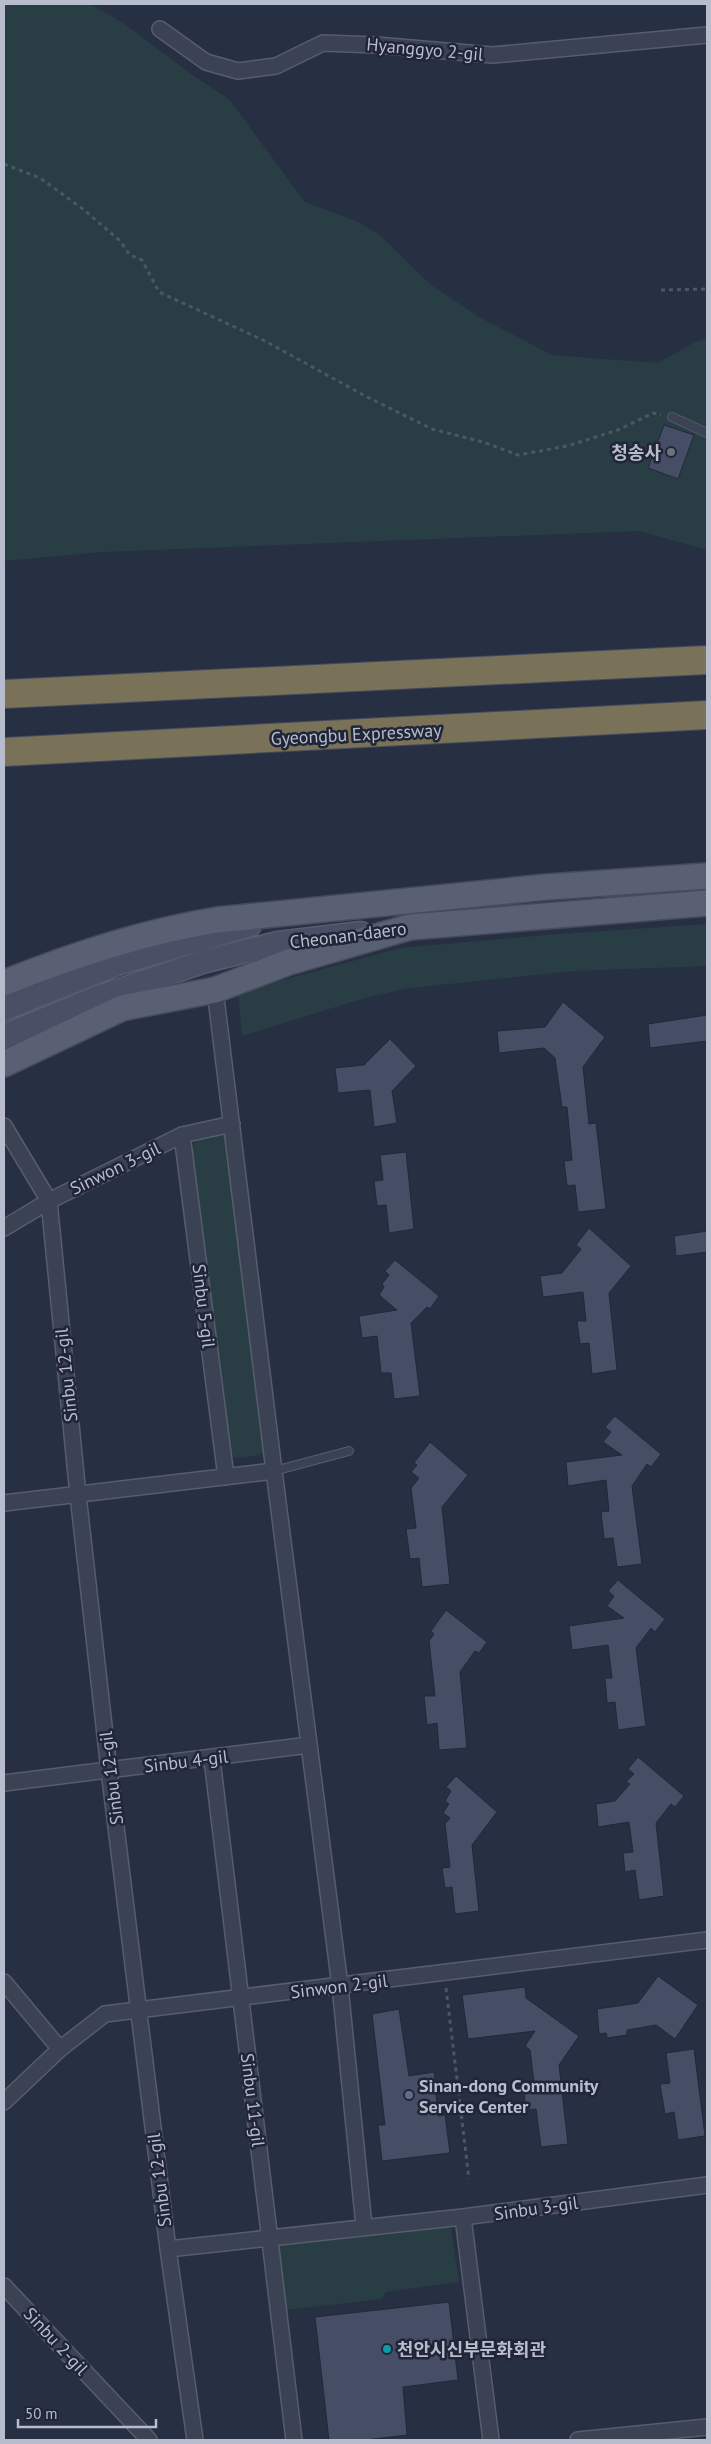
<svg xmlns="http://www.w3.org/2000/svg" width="711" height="2444" viewBox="0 0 711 2444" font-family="'PT Sans','Noto Sans KR',sans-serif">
<rect width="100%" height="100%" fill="#272f43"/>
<path fill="#293d44" d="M4 4H91L126 25 194 76 229 99 305 202 359 222 381 236 431 285 479 317 552 355 658 363 693 343 707 338V550L639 531 103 552 4 561Z
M707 924V966L574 971 410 988 365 998 242 1036 238 992 400 948 546 935Z
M220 1131 227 1135 267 1450C258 1457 238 1460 228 1456L191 1148 197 1141Z
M439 2224 451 2229 459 2282 386 2292 382 2299 286 2310 279 2247 288 2238Z"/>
<path fill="#464e65" stroke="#22283a" d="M664 425 694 435 678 479 648 468Z
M563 1002 605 1037 583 1067 589 1124 596 1123 606 1209 578 1212 575 1185 567 1186 564 1161 572 1160 567 1107H562L555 1058 544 1048 499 1053 497 1031 545 1027Z
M707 1015V1041L650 1048 648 1024Z
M390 1039 416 1066 392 1091 397 1123 374 1127 370 1090 338 1093 335 1068 364 1065Z
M406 1152 414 1229 389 1233 386 1205 377 1206 374 1181 383 1180 380 1155Z
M589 1228 631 1266 609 1293 617 1370 592 1374 589 1343 580 1344 577 1321H586L583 1292 543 1297 540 1276 562 1273 581 1249 576 1245Z
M707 1231V1252L676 1256 674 1236Z
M395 1260 439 1296 430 1309 427 1307 411 1323 420 1396 394 1399 391 1373H381L377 1336 362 1338 359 1316 397 1310 379 1295 384 1287 382 1284 389 1275 385 1271Z
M615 1416 661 1454 651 1467 647 1464 632 1486 642 1564 617 1567 613 1538 604 1539 601 1512 609 1511 606 1480 568 1486 566 1462 622 1455 603 1442 611 1432 605 1427Z
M430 1442 468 1475 442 1507 450 1584 422 1587 419 1558 410 1559 406 1529 416 1528 411 1488 419 1478 411 1472 417 1465 414 1463Z
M618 1580 665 1619 655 1632 651 1628 636 1648 646 1726 618 1730 615 1702 607 1703 605 1678H612L608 1645 572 1650 569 1626 624 1618 607 1606 614 1596 608 1591Z
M446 1610 487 1642 479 1653 475 1651 460 1672 467 1748 439 1750 437 1723 427 1725 424 1696H435L429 1641 434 1634 431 1631Z
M638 1757 684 1796 675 1807 671 1804 656 1823 664 1896 639 1900 635 1870 625 1872 623 1853 633 1852 629 1822 598 1827 596 1804 615 1801 630 1784 626 1782 634 1774 628 1769Z
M456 1776 497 1812 472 1845 479 1911 455 1914 452 1887 445 1888 442 1868 450 1867 445 1824 450 1818 443 1813 449 1804 445 1801 451 1791 446 1787Z
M658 1976 698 2005 675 2039 656 2025 627 2030V2035L607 2038 606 2033 599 2034 597 2009 638 2003Z
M525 1987 526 1998 579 2036 559 2065 568 2144 541 2147 536 2109 526 2110 523 2085 534 2083 530 2050 525 2046 535 2031 468 2039 462 1995Z
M399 2009 409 2076 434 2072 438 2116 445 2115 450 2153 382 2161 378 2125H385L372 2014Z
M694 2049 705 2136 678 2140 674 2112 665 2114 660 2084 670 2083 666 2053Z
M449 2302 458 2380 403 2387 407 2435 365 2440H329L315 2317Z"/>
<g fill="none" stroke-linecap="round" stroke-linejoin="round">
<g stroke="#565d6d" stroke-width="10">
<path id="lane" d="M672 417 707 433
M274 1471 349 1451"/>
</g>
<g stroke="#565d6d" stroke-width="18">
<path id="street" d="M160 29 206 62 238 71 276 66 323 43 376 45 493 55 707 35
M215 990 274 1471 340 1986 364 2226
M4 1126 49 1201 78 1495 109 1770 168 2249 195 2440
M182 1135 226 1477
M4 1228 49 1201 182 1135 232 1124
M4 1503 274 1471
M212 1759 294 2440
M4 1783 309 1745
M4 1982 60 2049
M4 2102 60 2049 105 2014 707 1940
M463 2217 491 2440
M168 2249 463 2217 707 2185
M4 2286 149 2440
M578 2440 707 2427"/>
</g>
<g stroke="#565d6d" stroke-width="25">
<path id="secondary" d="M4 1009 117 964 250 925
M4 1036 96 998 206 961 278 943 361 933"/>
</g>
<g stroke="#454b5c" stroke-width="28">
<path id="primary" d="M4 983C73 955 143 932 217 920L547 887 707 876
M4 1064 122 1008 215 990 289 962 410 927 707 903"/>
</g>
<g stroke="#464c5d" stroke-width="30">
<path id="highway" d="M4 694 707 660
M4 752 707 715"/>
</g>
<path stroke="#475a61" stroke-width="3" stroke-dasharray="4 4" stroke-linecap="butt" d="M4 164 40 178 83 209 119 240 130 255 142 260 159 292 265 341 367 397 432 429 483 442 518 455 567 446 618 430 653 413 661 415
M661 290 707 289
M446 1988 469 2179"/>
<use href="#lane" stroke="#3b4253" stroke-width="8"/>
<use href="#street" stroke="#3b4253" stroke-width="15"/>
<use href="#secondary" stroke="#495066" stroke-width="22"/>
<use href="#primary" stroke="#596073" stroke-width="25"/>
<use href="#highway" stroke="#797158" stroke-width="28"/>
</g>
<circle fill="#6b7280" stroke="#202638" stroke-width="2" cx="671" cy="452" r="5"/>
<circle fill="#5c6f8a" stroke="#202638" stroke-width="2" cx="409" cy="2095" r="5"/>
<circle fill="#0f9aa8" stroke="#202638" stroke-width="2" cx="387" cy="2349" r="5"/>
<g text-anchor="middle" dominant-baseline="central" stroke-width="5" stroke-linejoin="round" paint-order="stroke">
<g font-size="18" fill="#b8bdcd" stroke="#202638">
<text transform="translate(425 49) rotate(5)">Hyanggyo 2-gil</text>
<text transform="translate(356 734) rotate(-3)">Gyeongbu Expressway</text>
<text transform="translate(348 935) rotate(-7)">Cheonan-daero</text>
<text transform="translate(115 1168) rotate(-26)">Sinwon 3-gil</text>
<text transform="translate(204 1306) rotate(83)">Sinbu 5-gil</text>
<text transform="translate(66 1375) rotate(-96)">Sinbu 12-gil</text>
<text transform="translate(186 1761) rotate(-7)">Sinbu 4-gil</text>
<text transform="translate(111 1778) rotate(-97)">Sinbu 12-gil</text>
<text transform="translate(339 1986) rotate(-7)">Sinwon 2-gil</text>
<text transform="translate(253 2100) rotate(83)">Sinbu 11-gil</text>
<text transform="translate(159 2180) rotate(-97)">Sinbu 12-gil</text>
<text transform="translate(536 2208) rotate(-8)">Sinbu 3-gil</text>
<text transform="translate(56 2341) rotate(47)">Sinbu 2-gil</text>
</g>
<g font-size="18" font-weight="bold" fill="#b8bdcd" stroke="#202638" text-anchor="start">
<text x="661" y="452" text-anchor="end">청송사</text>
<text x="419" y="2085">Sinan-dong Community<tspan x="419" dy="21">Service Center</tspan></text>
<text x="397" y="2349">천안시신부문화회관</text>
</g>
</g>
<rect width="711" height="2444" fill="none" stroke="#b8bdcd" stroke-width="10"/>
<path d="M18 2419v8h138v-8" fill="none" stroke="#b8bdcd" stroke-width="2.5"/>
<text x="25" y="2419" font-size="15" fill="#b8bdcd" stroke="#202638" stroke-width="4" paint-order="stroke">50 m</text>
</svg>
